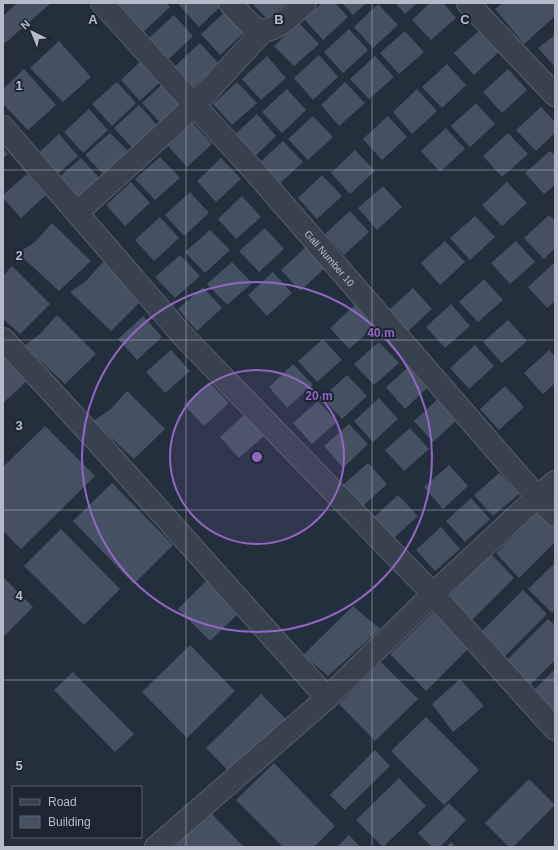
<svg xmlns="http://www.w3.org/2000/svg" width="558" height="850" viewBox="0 0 558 850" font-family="Helvetica,sans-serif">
<rect width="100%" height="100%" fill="#242f3e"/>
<path fill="#455162" d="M17 3H51L5 43 3 40V16Z
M114 3H166L170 7 142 33Z
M182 3H224L199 27 179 5Z
M252 3H286L268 20Z
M322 3H335L348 17 323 40 304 19Z
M342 3H366L353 15Z
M395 3H417L405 14Z
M430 3H443L456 18 431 40 412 20Z
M503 3H555V16L524 44 495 9Z
M378 4 398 25 373 48 354 27Z
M226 11 245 32 220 55 201 34Z
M174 15 193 36 169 59 149 38Z
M299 23 319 44 294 66 274 46Z
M349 29 368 50 343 73 324 52Z
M405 31 424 52 399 74 380 53Z
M479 31 499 52 474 75 454 53Z
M555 35V67L538 48Z
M59 41 91 77 63 102 30 68Z
M200 43 219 64 194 87 175 66Z
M319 55 338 77 313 100 294 78Z
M267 56 286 78 261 100 242 79Z
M375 56 394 77 369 99 350 79Z
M145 57 164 78 140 101 121 80Z
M447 64 466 85 442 108 422 87Z
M24 69 56 105 28 130 3 104V89Z
M508 69 527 90 502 113 483 92Z
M167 80 186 102 161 124 142 103Z
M117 82 136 103 112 126 92 104Z
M237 82 257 103 232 125 213 104Z
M345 82 365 103 339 126 321 105Z
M287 89 306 110 282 133 262 112Z
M417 89 437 111 412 134 393 112Z
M476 103 495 124 470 147 451 126Z
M139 105 158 126 133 149 114 128Z
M541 107 555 122V133L536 151 516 130Z
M89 109 108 130 83 153 64 132Z
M257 114 276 136 252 159 232 137Z
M313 116 333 137 308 160 288 139Z
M388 116 407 137 382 160 363 139Z
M193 123 212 144 187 167 168 146Z
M446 128 465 149 440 172 421 151Z
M110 133 130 153 105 176 85 155Z
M508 133 528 154 502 177 483 156Z
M59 134 78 156 53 178 34 157Z
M283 141 303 162 278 185 258 164Z
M3 148 8 154 3 159Z
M355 150 375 171 350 194 331 173Z
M550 151 555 156V185L544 194 525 173Z
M160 157 180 178 155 200 135 179Z
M81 158 100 179 75 202 56 180Z
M221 158 241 179 216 202 197 181Z
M27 174 46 195 21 218 3 198V195Z
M322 175 342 196 317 219 298 198Z
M131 182 150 203 125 226 106 205Z
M507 182 527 203 502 226 482 205Z
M383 186 402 207 377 230 358 208Z
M190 192 209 213 184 236 165 215Z
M242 196 261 217 236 239 218 219Z
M350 211 369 232 344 255 325 234Z
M549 215 555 221V248L544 259 524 238Z
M475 216 495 237 470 260 450 238Z
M160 217 179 238 154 261 135 240Z
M52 223 91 261 59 291 18 253 35 242Z
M265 228 284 249 259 272 239 251Z
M210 230 230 250 205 273 185 252Z
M445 241 465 262 440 285 421 263Z
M516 241 535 262 510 284 491 263Z
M306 247 325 268 300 291 281 270Z
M180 255 200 276 175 298 155 277Z
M103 262 142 300 111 331 70 292 86 281Z
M232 262 252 283 227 305 207 284Z
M553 264 555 266V301L547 308 528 287Z
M12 266 50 304 20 334 3 319V276Z
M273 272 292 293 267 316 248 295Z
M484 279 503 300 478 322 459 302Z
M203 287 222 308 197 331 178 309Z
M413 288 432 309 407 332 388 311Z
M451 304 470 326 445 348 426 327Z
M355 305 375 326 349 349 330 328Z
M57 315 96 354 65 384 24 346 40 334Z
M143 316 162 337 137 360 118 339Z
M508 320 527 341 502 363 483 342Z
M323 339 342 360 317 382 298 361Z
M379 342 399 363 374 385 354 364Z
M475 345 494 366 469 389 450 368Z
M171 350 190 371 165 393 146 372Z
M549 350 555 357V383L543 394 524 373Z
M3 355 27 381 3 403Z
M293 364 313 385 287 408 269 387Z
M411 365 430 385 405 409 386 387Z
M347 375 367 396 342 419 322 398Z
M209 382 229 403 204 426 184 405Z
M505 386 524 407 499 430 480 409Z
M127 391 165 429 134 459 93 421 110 410Z
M379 398 398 419 373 442 354 421Z
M439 398 458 419 433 442 414 421Z
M318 401 337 422 312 444 293 423Z
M245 414 264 436 239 458 220 437Z
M349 424 368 444 343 468 324 446Z
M45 426 95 476 21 549 3 531V467Z
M410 428 429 449 404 471 385 450Z
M368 463 387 484 362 507 343 485Z
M449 465 468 486 443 509 424 487Z
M499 473 519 494 493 516 474 495Z
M112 483 173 545 134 584 73 521Z
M398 495 418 516 393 539 373 518Z
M471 498 490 519 465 542 446 521Z
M542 508 555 522V542L519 578 496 553Z
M441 527 460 549 435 571 416 550Z
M61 529 120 589 84 625 24 566Z
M491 554 514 578 468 624 445 600Z
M555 563V610L552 613 528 589Z
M3 577 33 607 3 637Z
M209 578 241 611 210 641 178 609Z
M523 590 547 614 501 660 477 636Z
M353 606 380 629 328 676 303 655Z
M433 612 469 648 426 691 390 654Z
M548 619 555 625V660L527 688 503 664Z
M190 645 235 691 187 738 142 692Z
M381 662 418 699 375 741 339 704Z
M555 669V716L530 694Z
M73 672 134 734 115 752 54 690Z
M460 679 484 706 453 732 432 704Z
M261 694 290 723 235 778 206 748Z
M426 717 479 770 444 805 391 751Z
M375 750 390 766 345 810 330 795Z
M274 763 335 826 314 847H283L236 800Z
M399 778 426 806 383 847 356 820Z
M529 779 555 805 513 847H509L485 823Z
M449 803 466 820 440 847H432L418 833Z
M210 812 244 847H175Z
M349 835 360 847H337Z
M451 842 456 847H446Z"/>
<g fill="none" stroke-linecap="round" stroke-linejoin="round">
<g stroke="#565f6c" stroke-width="24">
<g id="street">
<path id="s1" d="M102 3 256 173 537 497 555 515"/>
<path d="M230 3 244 18 254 28 263 31"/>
<path d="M468 3 555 95"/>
<path d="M3 127 184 337 433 594 555 729"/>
<path d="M77 213 195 105 263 31C281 28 291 15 305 3"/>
<path d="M3 339 97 441 327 698"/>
<path d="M156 847 327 698 433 594 537 497 555 482"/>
</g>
</g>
<use href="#street" stroke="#38414e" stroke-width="22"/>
</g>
<path fill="none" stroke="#b4bcc9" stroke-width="1" stroke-opacity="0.55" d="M186 3V847M372 3V847M3 170H555M3 340H555M3 510H555M3 680H555"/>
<circle cx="257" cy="457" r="87" fill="#9266c3" fill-opacity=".12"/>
<g fill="none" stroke="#9266c3" stroke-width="2">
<circle cx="257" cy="457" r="87"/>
<circle cx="257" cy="457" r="175"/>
</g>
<g text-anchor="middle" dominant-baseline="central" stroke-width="4" stroke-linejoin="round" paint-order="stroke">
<g font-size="10" fill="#b4bcc9" stroke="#1d2633">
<text stroke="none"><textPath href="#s1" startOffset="342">Gali Number 10</textPath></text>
</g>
</g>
<g font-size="13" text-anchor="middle" font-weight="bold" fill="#b4bcc9" stroke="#1d2633" stroke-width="4" stroke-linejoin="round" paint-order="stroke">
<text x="93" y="24">A</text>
<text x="279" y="24">B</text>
<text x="465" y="24">C</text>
<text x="19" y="90">1</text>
<text x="19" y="260">2</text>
<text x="19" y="430">3</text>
<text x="19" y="600">4</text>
<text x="19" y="770">5</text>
</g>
<circle cx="257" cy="457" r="6" fill="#9266c3" stroke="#1d2633" stroke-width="2"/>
<g font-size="12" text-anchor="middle" font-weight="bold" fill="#9266c3" stroke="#1d2633" stroke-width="4" stroke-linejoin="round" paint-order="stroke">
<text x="381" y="337">40 m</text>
<text x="319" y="400">20 m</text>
</g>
<rect width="558" height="850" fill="none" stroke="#b4bcc9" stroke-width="8"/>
<rect x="12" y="786" width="130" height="52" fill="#1d2633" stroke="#59626f"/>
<rect x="20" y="799" width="20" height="6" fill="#38414e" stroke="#59626f"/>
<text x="48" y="806" font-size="12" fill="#b4bcc9">Road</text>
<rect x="20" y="816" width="20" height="12" fill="#455162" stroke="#59626f"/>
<text x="48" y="826" font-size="12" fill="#b4bcc9">Building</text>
<g transform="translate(32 32) rotate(317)" stroke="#1d2633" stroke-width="3" paint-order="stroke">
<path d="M0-3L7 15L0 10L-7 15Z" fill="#b4bcc9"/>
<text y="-6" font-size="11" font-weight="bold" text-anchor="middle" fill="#b4bcc9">N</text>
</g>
</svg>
